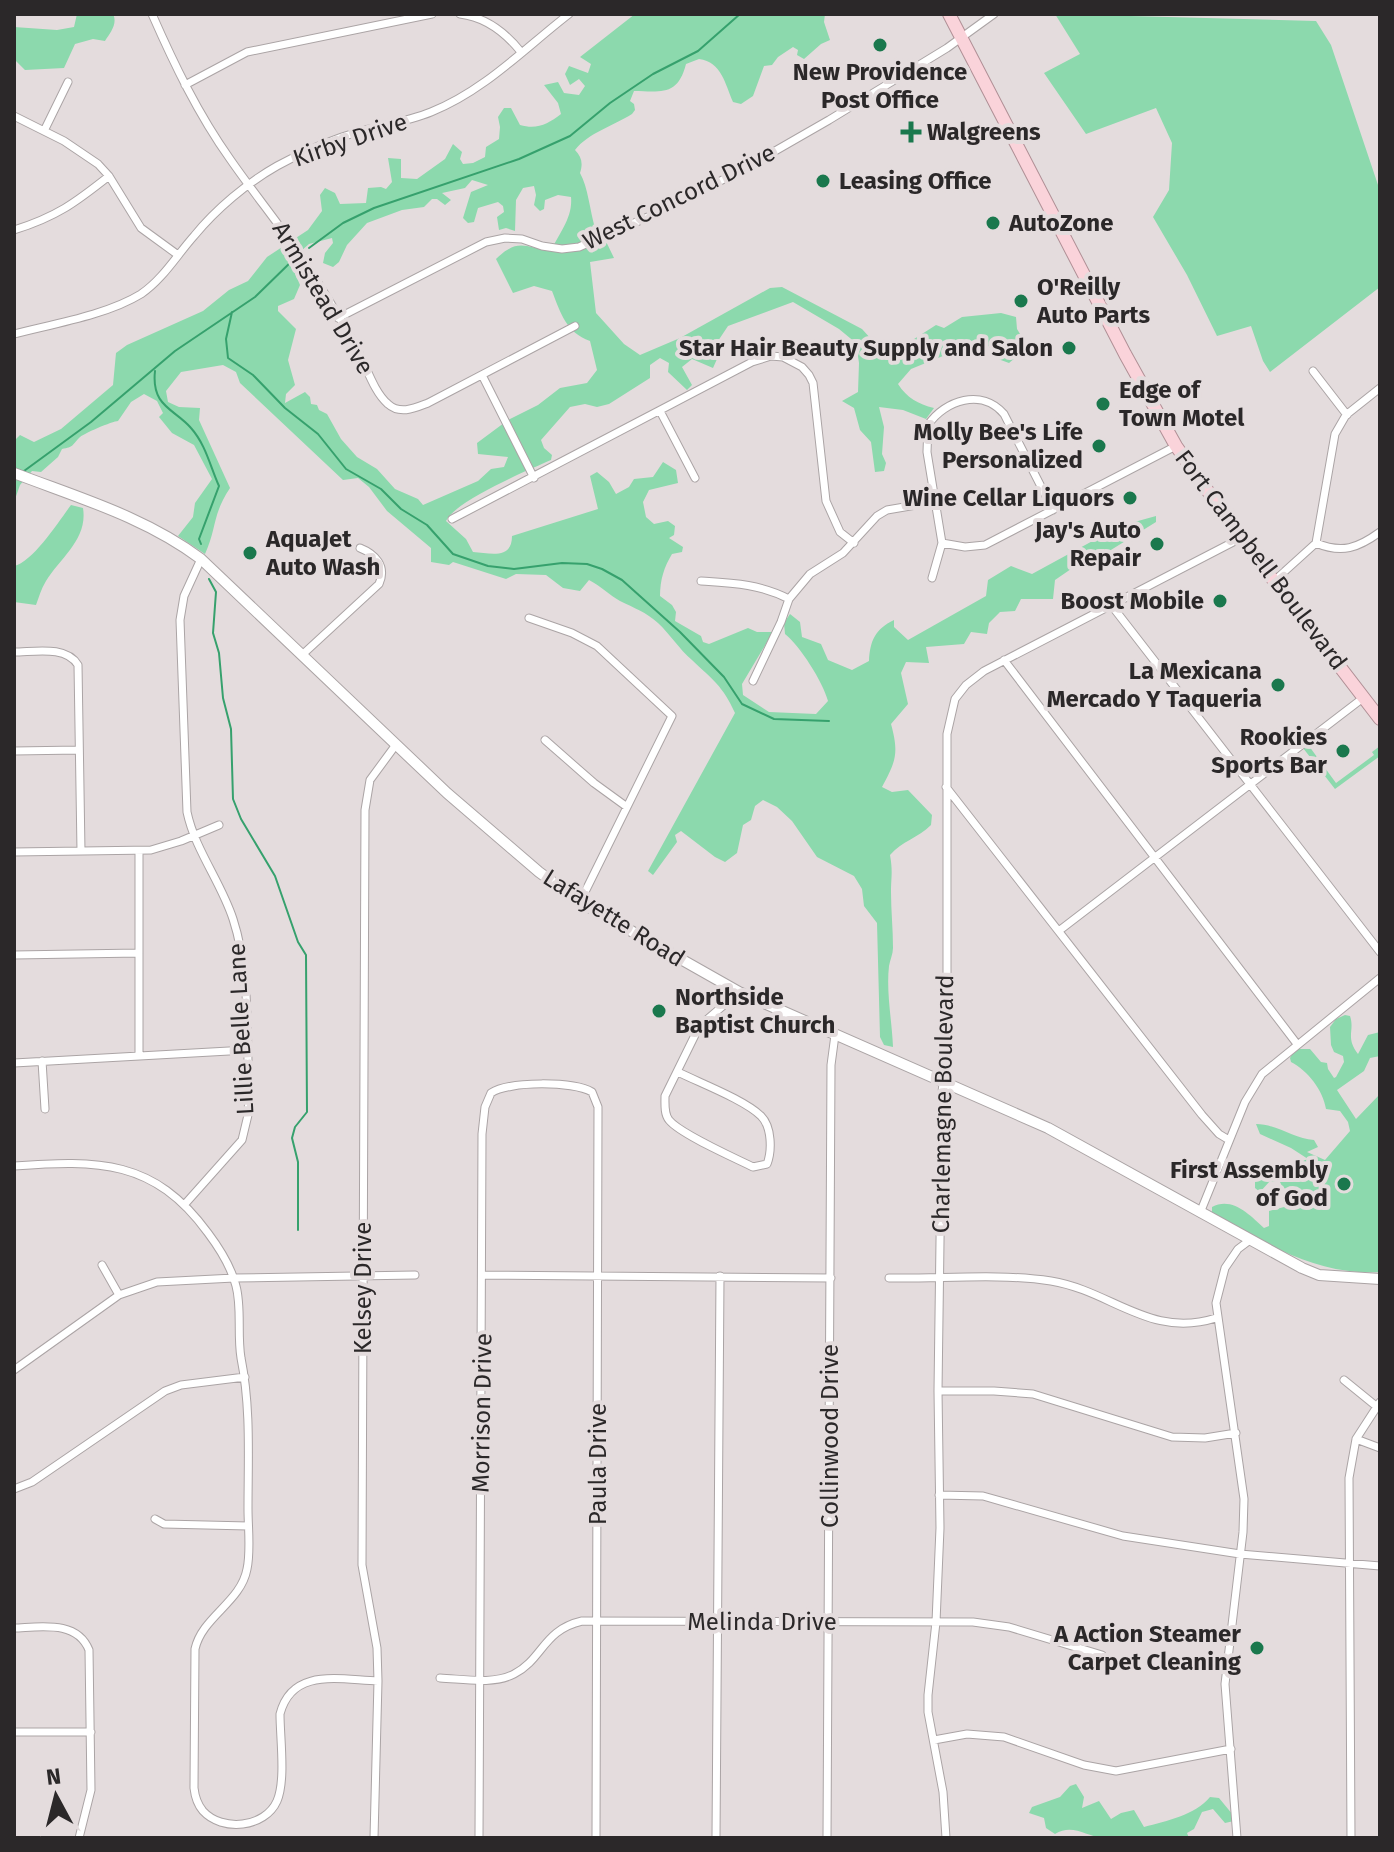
<svg xmlns="http://www.w3.org/2000/svg" width="1394" height="1852" viewBox="0 0 1394 1852" font-family="'Fira Sans',sans-serif">
<rect width="100%" height="100%" fill="#e4dcdd"/>
<path fill="#8cd9ad" fill-rule="evenodd" d="M77 14H113C118 24 110 33 105 41L93 39 75 44 64 68 25 70 14 59V27L57 30 74 27Z
M635 14H825L824 22 830 40 821 44 804 59 797 55 798 50 793 47 778 57 772 65 764 66 753 96 741 104 733 102C725 84 722 62 699 59L686 64C678 95 663 92 634 91L630 101 634 104 635 110 632 114C613 126 588 133 575 150 582 157 583 164 580 173 588 187 590 211 595 228L600 229 614 258 590 262 596 313 624 344 640 355 680 338 770 288 782 287 862 329 872 340 873 356H898L911 341 936 325 944 328 962 317 1001 313 1016 317 1017 329 1028 347 1009 363 998 359 987 344 970 345 911 369 898 384C907 398 918 404 934 408L926 419 903 410 879 407 884 427 882 454 886 463 884 471 875 472 871 442 860 430 854 408 842 401 858 392 859 363 856 343 839 329 793 302 728 326 714 347 717 359 713 368 692 359 682 367 692 385 687 390 668 372 669 363 660 358 650 365V378L609 404 597 407 585 404 570 407 541 440 544 448 552 455 551 460C528 470 455 501 446 521L466 539 473 552C490 553 512 560 512 536L598 509 590 476 597 472 609 482 616 494 629 487 634 479 653 477 663 462 676 470 678 483 649 490 643 502 646 517 654 524 668 521 675 526 674 535 669 538 683 547 682 552 672 554C664 567 660 580 660 596L672 605 676 612 675 621 701 636 703 642 709 644 748 628 757 632H773L742 684 743 695 769 712 816 714 828 701C823 682 800 646 785 634L784 623 790 614 800 622 802 637 821 644 828 660 852 670 869 661C870 641 875 629 894 620V627L908 640 986 596 988 580 1011 566 1032 574 1120 526 1156 516V522L1098 558 1071 569 1055 580 1053 599H1021L1015 611 1000 612 989 623 987 634 971 632 964 644 926 647 929 663 906 662 901 673 908 704 891 724C899 753 896 761 882 787L892 792 908 790 932 815 931 825C918 838 902 841 890 855 893 872 891 877 891 892 891 911 893 929 893 948 893 954 890 960 889 966 886 992 892 1021 893 1047L884 1045 880 1037 877 923 864 906 862 889 854 876 817 857 792 821 777 807 763 800 755 806 751 820 743 825 737 853 725 862 715 857 681 831 675 835 677 842 653 875 648 871 735 713C723 686 712 679 692 660 679 649 670 634 658 623 646 612 634 608 620 601 609 595 601 586 589 580L580 591 563 588 546 575 516 574 506 579 453 562 449 565 431 562V548L387 511 369 487 358 478 343 480 240 383 236 372 223 365 181 372 166 391 168 402 179 407 200 408 199 420 230 488C212 515 217 528 205 554L178 536 193 517 195 503 212 479 194 445 172 433 159 417 163 413 157 401 144 394 131 402 118 421C113 421 82 434 79 438 72 445 74 447 62 449L58 457 41 472 32 471 20 485 14 502V441L20 435 34 442 61 429 113 385 116 353 127 345 203 311 229 290 248 281 267 257 308 230 322 211 320 195 325 188 335 193 340 204 366 203 368 188 381 187 386 189 392 182 388 158 401 159V178L417 179 445 159 453 144 462 152 460 159 463 164 473 163 485 157 486 147 499 139 500 127 498 117 504 108H511L520 125C537 130 548 124 561 114L558 103 544 85 558 82 564 93 579 95 585 86 579 79 570 85 565 74 569 66 588 73 591 64 580 57ZM472 180 488 185 471 192 463 218 468 223 474 222 478 208 498 202 503 206 504 212 497 217 499 230 506 228 515 231 516 200 523 188 534 186 536 195 534 205 540 211 544 209 545 200 558 195 571 197C573 218 559 233 551 251 524 247 518 238 496 259L513 293 534 286 552 291C561 314 566 332 590 341L597 370 587 383 560 388 538 405 508 420 477 443 478 454 508 457 504 467 491 469 478 481 423 505 418 499 395 489 377 469 357 457 341 439 327 414 319 410 317 405 311 404 310 397 305 392 285 403 286 394 295 385 288 360 296 329 278 311V306L294 299 300 285 294 271 292 259 309 244 332 238 333 243 325 253 323 263 333 267 339 262 347 245 367 223 402 210 424 207 432 199H437L445 205 451 200 442 193 465 188Z
M1055 14 1316 21 1331 45 1378 185 1380 287 1270 372 1263 361 1251 326 1217 336 1187 275 1153 217 1169 190 1172 143 1156 108 1086 134 1044 73 1080 54Z
M71 505 83 508C88 539 61 557 46 581 41 589 39 597 36 605L14 602V566C33 562 59 521 71 505Z
M1309 746 1336 783 1374 755 1372 752 1380 746V756L1335 789 1303 748Z
M1345 1015 1350 1016C1355 1031 1345 1037 1358 1054L1368 1035 1380 1032V1056L1370 1058 1364 1071 1337 1090 1356 1119 1380 1094V1272C1317 1276 1265 1243 1212 1214V1207C1232 1196 1250 1215 1264 1228L1269 1226V1211L1284 1207 1297 1191 1283 1188 1280 1182 1270 1181 1260 1192 1255 1188V1175L1262 1166 1287 1167 1308 1159 1291 1148 1260 1134 1256 1124C1277 1124 1294 1139 1314 1140L1318 1147 1307 1152 1325 1160 1350 1131 1348 1122 1340 1111 1326 1109C1323 1090 1308 1071 1291 1062L1290 1058 1295 1049H1310L1321 1062 1327 1063 1328 1069 1334 1078 1336 1077 1344 1062 1343 1056 1334 1052 1331 1045 1330 1027 1336 1019Z
M1076 1784 1084 1797 1082 1808 1099 1801 1111 1819 1121 1813 1134 1810 1144 1827C1167 1821 1195 1815 1210 1797L1219 1798 1233 1815 1234 1821 1225 1823 1213 1809 1202 1812 1194 1829 1187 1833 1189 1838C1161 1838 1131 1842 1103 1838 1086 1836 1072 1823 1055 1834L1046 1828 1044 1818 1029 1813 1032 1807 1060 1797 1070 1786Z"/>
<g fill="none" stroke-linecap="round" stroke-linejoin="round">
<path stroke="#36a16d" stroke-width="2" d="M309 248 343 223 374 208 519 159 570 136 610 103 653 74 698 51 740 14
M232 312 226 339 228 358 253 375 285 408 318 434 346 469 381 489 401 509 427 525 453 554 488 566 514 569 562 563 587 564 602 569 622 580 680 632 724 677 742 704 774 719 829 721
M155 371C151 407 175 409 191 428 206 445 210 466 219 486L199 539 201 544
M24 471 91 422 175 351 255 297 295 258
M209 579 216 592 213 633 219 653 223 698 231 729 233 799 241 819 275 876 298 942 306 955 307 1112 295 1127 292 1138 298 1162V1230"/>
<g stroke="#aba4a5" stroke-width="9">
<path id="minor" d="M152 14C174 64 198 114 230 159 259 201 292 239 318 283 332 305 346 328 358 351 367 368 374 392 388 404 400 415 415 408 428 403L575 326
M460 14C485 17 505 32 521 52
M185 85 247 52 432 14
M14 116 64 141 98 164 109 176 141 228 178 255
M44 131 68 82
M14 230C56 217 75 203 109 176
M338 318 486 242 505 238 522 239 542 246 562 249 579 247 657 213 742 170 829 120 947 48 994 14
M14 334C53 324 107 315 141 294 163 279 177 255 194 236 216 209 247 183 277 166 304 151 332 139 361 131 384 125 409 121 431 112 484 91 525 48 569 14
M1313 371 1347 415
M482 375 534 478
M660 411 695 478
M452 519 752 362 771 356 783 357 802 367 809 375 813 383 826 501 840 532 854 543
M942 543 927 452 928 425C945 400 982 388 1004 414L1053 510
M942 543 965 547 985 545 1176 446
M1316 543C1342 554 1358 548 1380 532
M932 578 942 543
M701 581C733 583 760 584 789 599
M1274 581 1316 543 1335 434 1346 415 1380 388
M1112 606 1380 952
M529 618 572 633 597 646 672 716 580 902
M14 652C34 652 66 645 78 665L81 851
M302 655 379 584C387 566 375 554 360 548
M1004 660 1297 1044
M753 681 781 622 789 599 810 574 843 553 877 516 887 510 934 502
M545 740 594 783 627 807
M14 751 79 750
M946 787 1202 1115 1219 1134 1229 1140
M139 851V1056
M14 852 151 850 181 841 219 825
M1060 930 1363 698
M14 955 139 953
M42 1061 45 1109
M14 1063 247 1050
M678 1072C700 1083 745 1100 761 1116 772 1127 772 1151 767 1164L753 1167C735 1158 680 1134 669 1120 664 1114 665 1104 665 1096L696 1033 703 1023 739 992
M14 1166C98 1160 154 1159 208 1233 220 1249 231 1266 236 1286 242 1308 237 1334 241 1358 251 1408 248 1458 248 1509 248 1528 251 1551 247 1569 241 1602 202 1617 195 1649L194 1788C195 1797 197 1804 203 1811 222 1832 265 1828 277 1801 286 1780 280 1738 280 1714 292 1667 340 1680 378 1681
M185 1204 242 1140 248 1115 249 1092C246 1035 251 974 233 919 221 882 195 850 187 812L180 620 184 596 201 559
M1200 1213 1245 1102 1262 1074 1380 978
M102 1265 119 1295
M483 1275 831 1278
M889 1278C942 1279 998 1273 1051 1281 1112 1291 1150 1339 1216 1318
M14 1370 119 1295 157 1282 234 1278 415 1275
M1344 1380 1376 1406
M938 1391H994L1033 1394 1172 1437 1205 1438 1236 1433
M1356 1439 1380 1448
M14 1489 32 1482 165 1391 181 1385 245 1377
M939 1495 983 1496 1123 1536 1240 1554 1380 1566
M155 1519 164 1524 248 1526
M14 1628C41 1627 77 1620 89 1650L91 1790 79 1838
M440 1678C463 1679 493 1685 514 1674 543 1659 543 1630 582 1621L973 1622 1009 1627 1102 1655
M14 1732H91
M934 1740 967 1734 1004 1737 1084 1765 1116 1771 1231 1749
M374 1838 378 1681 377 1648 362 1565 365 810 370 780 395 746
M479 1838 482 1134 485 1107 491 1093C509 1081 573 1081 592 1092L598 1107 596 1838
M716 1838 720 1276
M827 1838 831 1065 835 1035
M946 1838 943 1792 928 1712V1695L936 1622 940 1528 938 1391 942 1092 945 1067 947 1012V734L955 699 966 685 984 671 1241 538
M1237 1838 1225 1684 1243 1532 1244 1499 1216 1303 1225 1268 1238 1249 1250 1240
M1351 1838 1349 1478 1356 1439 1380 1402"/>
</g>
<g stroke="#aba4a5" stroke-width="12">
<path id="secondary" d="M14 473C79 498 145 517 201 559L447 793 539 872 580 902 739 992 1048 1128 1302 1268 1319 1275 1380 1279"/>
</g>
<g stroke="#b09096" stroke-width="14">
<path id="trunk" d="M949 14 1125 354 1176 446 1241 538 1380 719"/>
</g>
<use href="#minor" stroke="#fff" stroke-width="7"/>
<use href="#secondary" stroke="#fff" stroke-width="10"/>
<use href="#trunk" stroke="#fad3da" stroke-width="12"/>
</g>
<g fill="#1a784d" stroke="#e4dcdd" stroke-width="3">
<circle cx="880" cy="45" r="8"/>
<path d="M907 120h8v8h8v8h-8v8h-8v-8h-8v-8h8z"/>
<circle cx="823" cy="181" r="8"/>
<circle cx="993" cy="223" r="8"/>
<circle cx="1021" cy="301" r="8"/>
<circle cx="1069" cy="348" r="8"/>
<circle cx="1103" cy="404" r="8"/>
<circle cx="1099" cy="446" r="8"/>
<circle cx="1130" cy="498" r="8"/>
<circle cx="1157" cy="544" r="8"/>
<circle cx="250" cy="553" r="8"/>
<circle cx="1220" cy="601" r="8"/>
<circle cx="1278" cy="685" r="8"/>
<circle cx="1343" cy="751" r="8"/>
<circle cx="659" cy="1011" r="8"/>
<circle cx="1344" cy="1184" r="8"/>
<circle cx="1257" cy="1648" r="8"/>
</g>
<g text-anchor="middle" dominant-baseline="central" stroke-width="8" stroke-linejoin="round" paint-order="stroke">
<g font-size="24" font-weight="bold" fill="#2b2829" stroke="#e4dcdd" text-anchor="end">
<text x="880" y="72" text-anchor="middle">New Providence<tspan x="880" dy="28">Post Office</tspan></text>
<text x="927" y="132" text-anchor="start">Walgreens</text>
<text x="839" y="181" text-anchor="start">Leasing Office</text>
<text x="1009" y="223" text-anchor="start">AutoZone</text>
<text x="1037" y="287" text-anchor="start">O'Reilly<tspan x="1037" dy="28">Auto Parts</tspan></text>
<text x="1053" y="348">Star Hair Beauty Supply and Salon</text>
<text x="1119" y="390" text-anchor="start">Edge of<tspan x="1119" dy="28">Town Motel</tspan></text>
<text x="1083" y="432">Molly Bee's Life<tspan x="1083" dy="28">Personalized</tspan></text>
<text x="1114" y="498">Wine Cellar Liquors</text>
<text x="1141" y="530">Jay's Auto<tspan x="1141" dy="28">Repair</tspan></text>
<text x="266" y="539" text-anchor="start">AquaJet<tspan x="266" dy="28">Auto Wash</tspan></text>
<text x="1204" y="601">Boost Mobile</text>
<text x="1262" y="671">La Mexicana<tspan x="1262" dy="28">Mercado Y Taqueria</tspan></text>
<text x="1327" y="737">Rookies<tspan x="1327" dy="28">Sports Bar</tspan></text>
<text x="675" y="997" text-anchor="start">Northside<tspan x="675" dy="28">Baptist Church</tspan></text>
<text x="1328" y="1170">First Assembly<tspan x="1328" dy="28">of God</tspan></text>
<text x="1241" y="1634">A Action Steamer<tspan x="1241" dy="28">Carpet Cleaning</tspan></text>
</g>
<g font-size="24" fill="#2b2829" stroke="#e4dcdd">
<text transform="translate(350 140) rotate(-19)">Kirby Drive</text>
<text transform="translate(679 197) rotate(-26)">West Concord Drive</text>
<text transform="translate(323 298) rotate(59)">Armistead Drive</text>
<text transform="translate(1261 560) rotate(53)">Fort Campbell Boulevard</text>
<text transform="translate(614 918) rotate(32)">Lafayette Road</text>
<text transform="translate(241 1029) rotate(-93)">Lillie Belle Lane</text>
<text transform="translate(943 1104) rotate(-89)">Charlemagne Boulevard</text>
<text transform="translate(363 1288) rotate(-90)">Kelsey Drive</text>
<text transform="translate(482 1413) rotate(-89)">Morrison Drive</text>
<text transform="translate(830 1436) rotate(-90)">Collinwood Drive</text>
<text transform="translate(598 1464) rotate(-90)">Paula Drive</text>
<text x="762" y="1622">Melinda Drive</text>
</g>
</g>
<rect width="1394" height="1852" fill="none" stroke="#2b2829" stroke-width="32"/>
<g transform="translate(56 1796) rotate(353)" stroke="#e4dcdd" stroke-width="6" paint-order="stroke">
<path d="M0-6L14 30L0 20L-14 30Z" fill="#2b2829"/>
<text y="-12" font-size="22" font-weight="bold" text-anchor="middle" fill="#2b2829">N</text>
</g>
</svg>
